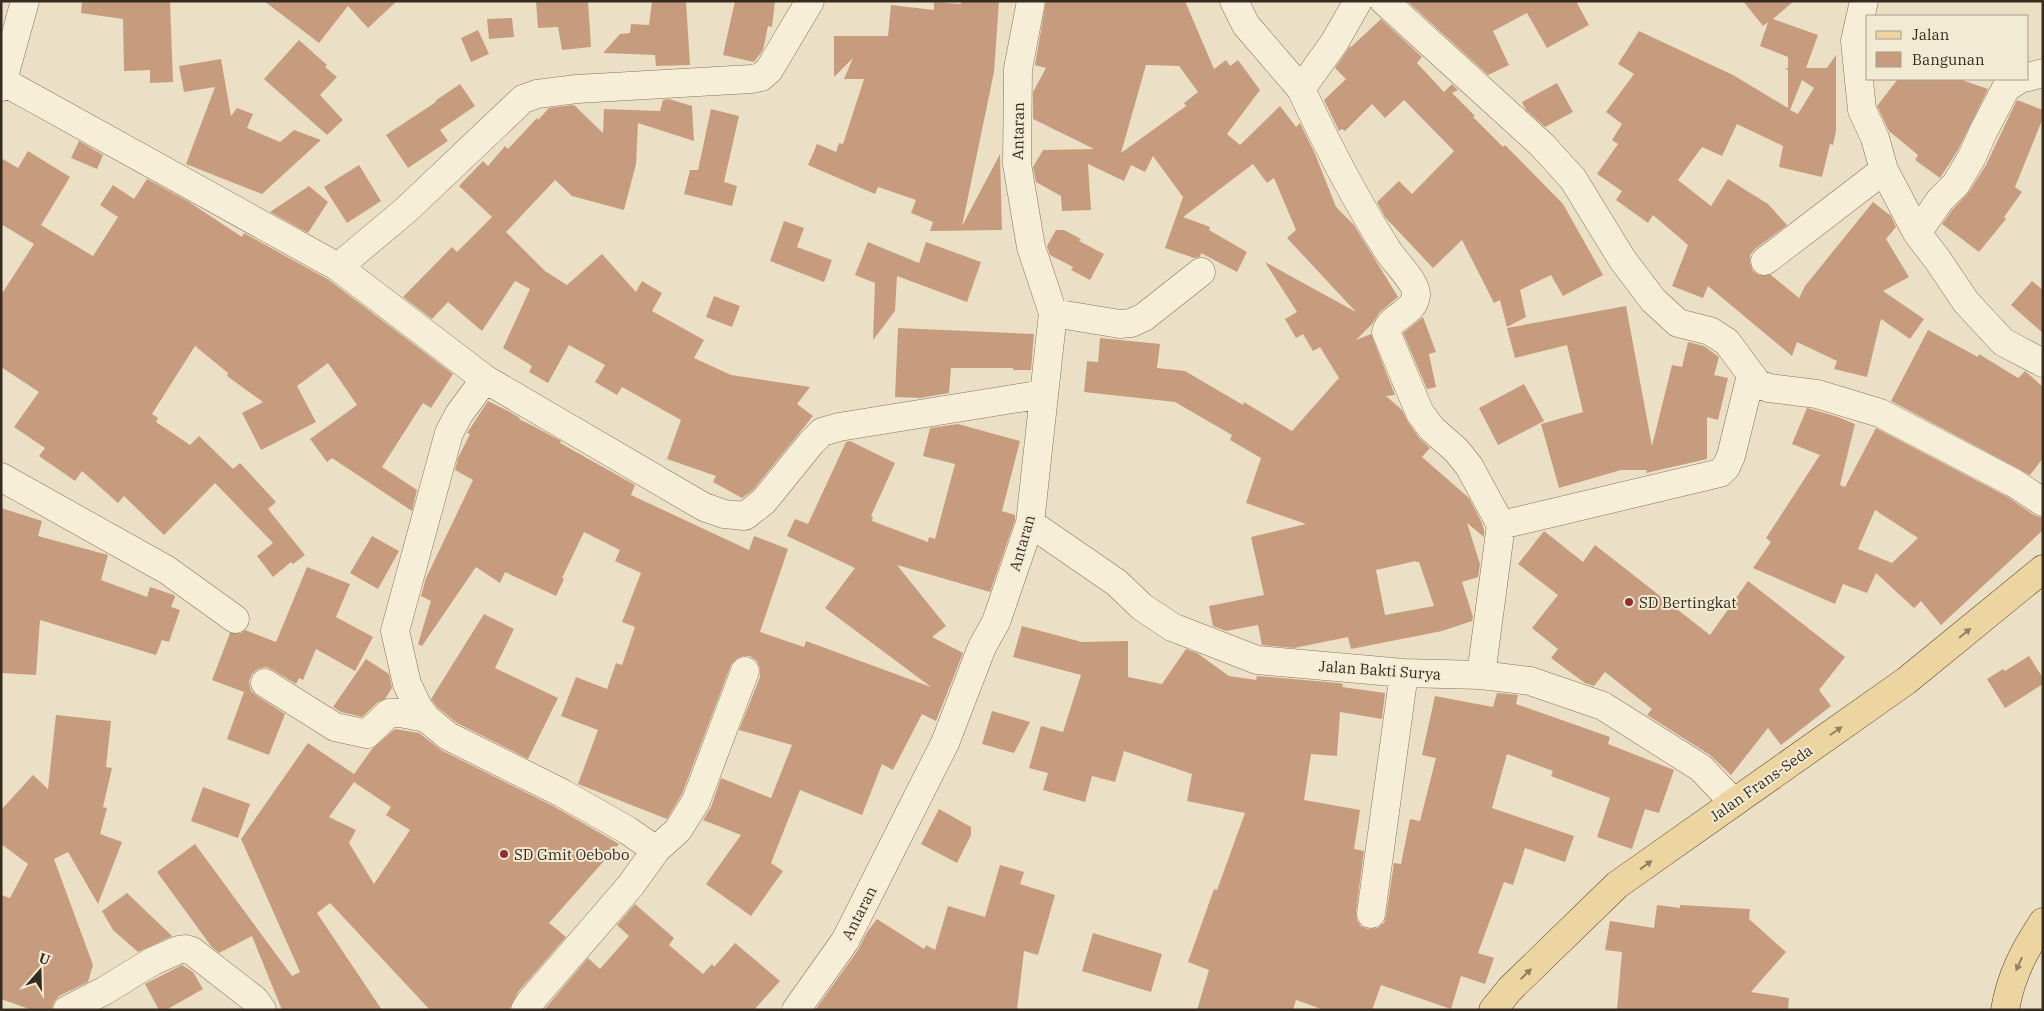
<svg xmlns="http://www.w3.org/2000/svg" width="2044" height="1011" viewBox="0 0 2044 1011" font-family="'IBM Plex Serif',serif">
<rect width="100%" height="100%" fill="#ebe0c5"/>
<path fill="#c79c7e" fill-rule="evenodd" d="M82 1H170L173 82 150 83V70L124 71 123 19 81 13Z
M264 1H397L368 28 348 6 319 43Z
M536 1H588L591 47 562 50 558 27 538 28Z
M652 1H686L690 65 656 66 655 55 603 53 620 34 630 33 631 24 649 25Z
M735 1H775L772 27 768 26 763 50 754 62 723 55Z
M961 1H999L994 72 962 226 1000 154 1002 230 930 231 933 222 911 213 916 200 878 187 875 194 808 165 817 144 836 152 839 143 843 144 864 79H844L853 58 834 77V36H888L891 5 934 10V2L961 4Z
M1046 1H1185L1214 69 1226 60 1230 66 1238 60 1260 90 1227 134 1240 145 1280 106 1296 127 1300 123 1315 154 1336 207 1354 225 1398 297 1380 312 1372 324 1356 340 1371 334 1395 395 1386 396 1402 410 1408 422 1420 439 1430 448 1422 457 1469 498 1482 523 1484 530V537L1467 523 1480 564 1478 577 1462 582 1473 617 1472 621 1442 631 1351 649 1348 637 1294 648 1262 645 1258 625 1226 631 1213 626 1209 606 1264 595 1251 537 1306 524 1246 503 1261 458 1230 440 1232 435 1175 402 1084 392 1087 361 1098 362 1100 338 1160 344 1157 368 1185 371 1243 405 1244 402 1292 431 1339 378 1320 347 1313 351 1303 334 1296 338 1285 319 1297 312 1265 262 1356 312 1287 238 1296 230 1274 178 1267 183 1253 164 1183 217 1210 227 1209 230 1247 252 1237 272 1201 253 1200 257 1194 258 1165 248 1183 197 1153 156 1145 172 1131 165 1124 181 1088 164 1091 210 1062 211 1061 196 1036 182 1033 167 1043 150 1094 149 1033 119V92L1046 68 1035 65ZM1146 65 1179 66 1198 92 1184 103 1186 106 1121 153ZM1416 561V562H1419L1434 606 1385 615 1376 570Z
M1407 1H1576L1589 25 1547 48 1527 13 1493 31 1509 65 1488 75Z
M1743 1H1794L1773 19 1818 35 1806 68H1827L1836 55V131L1833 145 1830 144 1822 177 1779 167 1783 146 1737 124 1722 156 1702 147 1678 180 1711 206 1728 179 1768 204 1787 225 1755 249 1750 255V263L1753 271 1759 275H1771L1799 298 1805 286 1873 202 1891 216 1896 227 1886 239 1909 277 1883 291 1924 319 1910 339 1881 319 1867 377 1834 369 1837 361 1797 342 1792 356 1708 286 1703 298 1672 286 1688 245 1653 215 1648 223 1616 200 1622 191 1597 174 1618 144 1612 140 1622 124 1606 112 1634 74 1618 64 1639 31 1733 75 1788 108V70L1785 68H1788V57L1760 46 1768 22 1763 26ZM1802 80 1814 88 1798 114 1790 110Z
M512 18 514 37 489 39 487 19Z
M1381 19 1422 57 1417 63 1444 92 1452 84 1458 90 1452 93 1475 116 1473 117 1503 147 1505 145 1563 204 1603 275 1563 296 1551 275 1520 290 1526 317 1507 327 1500 300 1494 303 1462 240 1433 268 1385 217 1377 202 1399 181 1412 194 1454 151 1404 100 1385 118 1372 104 1345 131 1342 129 1339 131 1324 100 1346 79 1335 68 1350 46 1351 47Z
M478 30 489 54 471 62 461 38Z
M299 40 327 65 325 67 337 77 320 95 343 120 327 135 264 79Z
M221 59 231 116 237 108 253 114 247 128 280 142 294 130 321 140 262 194 186 164 215 87 184 92 179 66Z
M1898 79H1959L1988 89 1958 150 1940 178 1915 160 1918 155 1889 131 1877 106Z
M1557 83 1573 112 1545 127 1526 110 1522 102Z
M460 84 475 106 440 130 448 141 408 168 386 135 436 102 435 101Z
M669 99 692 106 694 141 638 123 636 164 624 210 572 196 555 180 506 232 545 271 567 285 602 254 636 292 642 281 662 293 652 311 704 340 694 358 731 375 810 387 797 404 813 416 753 490 742 498 713 482 716 476 667 459 681 420 622 387 617 395 595 382 605 365 569 345 548 383 529 372 532 366 503 348 530 289 515 281 482 331 448 302 432 319 403 297 452 247 457 252 492 217 459 186 483 161 488 166 505 146 508 149 537 118 538 120 549 108 574 105 603 133 604 109 660 111 663 100Z
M2017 100 2043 110V118L2015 187 2022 192 2004 217 2006 219 1979 252 1942 224 1952 210 1969 192 1986 165Z
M711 109 739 116 724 182 737 186 732 206 684 194 690 170H698Z
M79 141 103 155 97 169 71 158Z
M28 151 70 177 41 225 93 256 118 217 100 205 113 185 134 199 147 179 189 202 242 237 244 233 329 280 453 374 431 408 423 403 382 467 417 490 412 511 332 458 327 462 310 439 357 405 328 363 297 386 316 422 261 450 242 413 263 402 227 376 228 373 195 346 152 414 158 418 156 422 190 445 199 436 233 469 240 463 276 502 268 509 305 555 293 564 291 562 273 577 257 556 273 543 215 483 164 535 124 496 118 503 82 471 75 481 39 456 45 448 14 427 39 392 1 367V295L34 244 1 224V158L18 168Z
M359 165 381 201 347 223 324 187Z
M309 186 328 202 308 233 270 212Z
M784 221 804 228 797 247 832 260 824 282 770 261Z
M1056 230H1064L1081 239 1079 241 1104 254 1090 280 1071 270 1073 267 1050 255 1047 246Z
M868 242 919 263 926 242 981 262 967 302 897 276 895 311 873 340 875 283 855 275Z
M2032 281 2043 290V333L2011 305Z
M714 296 740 306 732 327 706 317Z
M1626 306 1652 446 1672 365 1682 367 1688 342 1704 346 1719 357 1714 375 1728 378 1718 420 1707 417V459L1646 473 1647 470H1621L1559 488 1541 424 1583 412 1567 345 1515 358 1507 328Z
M1423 317 1436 352 1429 354 1436 387 1427 389 1403 333Z
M898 328 1034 334 1031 370H1013V368H951L949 393 920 398 895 397Z
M1928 330 1978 357 1979 354 2018 378 2025 371 2043 387V458L2030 475 1891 401Z
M1524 384 1544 421 1498 445 1479 408Z
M488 401 510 412 520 418 519 419 535 427 561 441 560 443 635 485 631 495 749 550 754 536 788 549 760 632 804 647 806 641 931 687 825 608 855 568 787 536 795 519 808 524 846 442 850 441 895 463 871 516 873 517 872 521 928 542 929 537 935 539 955 464 923 456 930 428 958 424 1020 441 1002 511 1015 515V520L990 592 897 565 946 626 932 637 963 653 936 721 922 714 893 770 882 764 862 815 800 790 771 863 783 871 751 916 706 884 741 835 703 820 711 807 721 778 771 798 792 745 739 730 760 677V668L757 661 750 656H743L736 659 731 665 682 794 667 819 578 784 598 730 561 716 576 677 607 689 616 663 622 665 635 627 622 622 641 573 615 561 620 550 584 532 562 578 564 579 556 596 505 572 500 583 476 567 422 646 418 644 431 601 421 596 426 578 473 480 455 470 458 458 470 434 467 433Z
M1807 408 1838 417 1855 424 1840 485 1845 487 1876 428 2006 496 2034 515 2043 518V530L1941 625 1921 601 1914 608 1876 573 1867 593 1843 584 1835 604 1753 568 1771 542 1766 538 1820 455 1792 444ZM1875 510 1918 538 1892 563 1858 549Z
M1 508 42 521 38 536 108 555 101 580 147 597 150 587 174 595 175 597 171 607 180 610 169 642 162 640 156 655 40 620 36 675 1 673Z
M1544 531 1583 562 1595 545 1710 635 1748 581 1845 657 1819 690 1831 706 1781 745 1768 728 1731 775 1710 755 1647 715 1652 709 1605 672 1594 686 1585 683 1551 658 1558 649 1532 628 1558 595 1518 564Z
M372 536 399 551 378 589 350 573Z
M307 567 350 584 336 617 373 637 355 671 316 649 303 680 299 678 296 684 273 670 266 667 258 669 252 674 249 682 251 691 257 696 285 714 269 755 227 739 244 692 212 680 230 633H241L245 630 276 642Z
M484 614 514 629 495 668 558 698 528 759 457 723 437 707 431 699Z
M1022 626 1082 642 1128 641V677L1162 684 1186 649 1197 653 1229 676 1256 680 1257 676 1338 683 1343 684 1342 687 1385 693 1382 719 1340 712 1337 756 1311 754 1304 800 1360 810 1354 849 1364 851 1356 912 1357 920 1361 926 1368 929 1377 928 1384 923 1386 916 1394 863 1401 864 1410 819 1420 821 1436 758 1422 755 1435 696 1493 707 1497 693 1518 695 1516 704 1610 737 1608 744 1674 770 1659 813 1645 809 1632 849 1597 837 1610 798 1551 776 1553 771 1507 754 1492 808 1574 836 1565 862 1525 848 1513 885 1504 882 1478 953 1494 958 1485 984 1461 976 1451 1009 1381 985 1372 1010H1324L1296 1000 1293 1010H1197L1209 970 1188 962 1214 889 1217 890 1245 813 1187 801 1192 774 1124 751 1115 782 1092 776 1085 802 1043 790 1048 773 1029 768 1041 726 1063 732 1081 675 1013 657Z
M2029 656 2043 678V684L2005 708 1987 679 2003 669 2005 671Z
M366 659 389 674 392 688 385 699 378 702 362 717 341 712 333 707Z
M992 711 1030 722 1014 753 982 744Z
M56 715 111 721 106 767 112 768 103 807 107 808 100 834 122 842 98 904 68 852 54 859 93 965 88 982 59 996 54 1002 51 1010H32L1 999V895L10 898 28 864 1 844V810L33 775 48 789Z
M395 729 419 733 441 750 555 807 619 844 549 923 566 937 518 992 509 1010H430L330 903 317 913 382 1010H282L252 936 219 953 211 946 157 872 195 844 292 976 300 972 241 839 308 743 354 774 372 749ZM354 782 391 807 386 815 410 830 374 884 349 843 356 830 329 817Z
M203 787 250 804 238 838 191 821Z
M939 809 971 827V835L957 863 921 844Z
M1000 865 1024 872 1020 884 1055 895 1038 955 1024 951 1017 1010H815L858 950 867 932 877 919 924 949 926 945 935 950 948 906 985 917Z
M127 893 172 936 138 952 113 930 102 911Z
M635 904 674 938 669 945 703 974 712 964 714 967 735 943 780 981 754 1010H544L588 958 600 969 629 936 617 925Z
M1657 905 1680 908V905L1750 909 1749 919 1786 952 1751 992 1789 998 1788 1010H1617L1622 952 1605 950 1610 921 1654 928Z
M1093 933 1162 954 1151 992 1082 971Z
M182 965 193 972 203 989 166 1010H159L145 984Z"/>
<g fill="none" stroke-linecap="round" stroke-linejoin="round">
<g stroke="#85725c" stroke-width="29">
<path id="minor" d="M1234 1 1246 25 1301 89 1334 43 1358 1
M1384 1 1542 145 1573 179 1622 259 1653 300 1678 323 1710 331 1727 342 1758 384 1769 388 1817 394 1880 413 2014 483 2043 502
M1864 1 1855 41 1862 110 1875 138 1884 170 1917 233 1937 259 1966 302 2003 342 2043 363
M2028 77 2043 73
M4 82 338 267 485 379 704 507 724 514 745 516 764 501 811 443 822 432 839 427 1044 394
M1 87 25 1
M1301 89C1327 145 1355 199 1388 251 1395 262 1417 283 1416 295 1415 313 1390 316 1386 332L1420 413 1432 429 1456 450 1469 466 1501 525 1481 675
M1917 233 1940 200 1956 184 1972 157 1983 132 2006 88 2020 79
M1765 261 1884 170
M338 267 406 210 523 99 537 94 577 89 751 79 761 77 769 70 810 1
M1053 313 1120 324 1131 323 1144 317 1201 272
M485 379 459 414 449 433 395 631 407 684 418 707 426 718 448 736 562 793 627 830 656 850 631 885 530 1002 525 1010
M1 477 167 570 235 619
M1030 523 1117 583 1142 607 1172 627 1257 660 1404 673 1481 675 1530 681 1603 706 1701 768 1733 802
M1501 525 1720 473 1726 467 1731 456 1751 375
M265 683 335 727 367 734 389 713H400L426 718
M656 850 678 830 696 801 745 671
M1371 914 1404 673
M67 1010 104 991 153 961 178 950 185 949 192 951 255 1000 262 1010
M796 1010 845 941 945 743 982 647 996 622 1030 523 1053 313 1031 247 1017 164 1018 69 1031 1"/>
</g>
<g stroke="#534130" stroke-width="29">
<path id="major" d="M1493 1010 1510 989 1617 885 1906 681 2043 569
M2005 1010C2011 975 2024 951 2043 922"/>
</g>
<use href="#minor" stroke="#f7eed8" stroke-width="28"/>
<use href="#major" stroke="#ecd5a0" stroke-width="28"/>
</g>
<defs><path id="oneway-solid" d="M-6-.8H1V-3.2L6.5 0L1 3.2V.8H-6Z" transform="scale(1.25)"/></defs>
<g fill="#918060">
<use href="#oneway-solid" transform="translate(1965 633) rotate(-39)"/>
<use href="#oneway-solid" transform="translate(1836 731) rotate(-35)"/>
<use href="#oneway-solid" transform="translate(1646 865) rotate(-36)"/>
<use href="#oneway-solid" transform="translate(2019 964) rotate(114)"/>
<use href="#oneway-solid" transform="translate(1526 974) rotate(-44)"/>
</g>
<g fill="#903030" stroke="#f3ead4" stroke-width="2">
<circle cx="1629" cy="602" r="5"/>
<circle cx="504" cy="854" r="5"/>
</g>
<g text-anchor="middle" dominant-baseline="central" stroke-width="4" stroke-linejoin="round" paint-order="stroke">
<g font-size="15" fill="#362b1f" stroke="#f3ead4">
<text transform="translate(1018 131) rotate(-89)">Antaran</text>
<text transform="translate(1022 543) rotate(-74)">Antaran</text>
<text transform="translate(1380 670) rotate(4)">Jalan Bakti Surya</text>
<text transform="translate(1761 783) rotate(-35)">Jalan Frans-Seda</text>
<text transform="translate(859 913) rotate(-63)">Antaran</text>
</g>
<g font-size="15" fill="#362b1f" stroke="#f3ead4" text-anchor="start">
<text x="1639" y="602">SD Bertingkat</text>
<text x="514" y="854">SD Gmit Oebobo</text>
</g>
</g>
<rect width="2044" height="1011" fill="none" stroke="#362b1f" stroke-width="5"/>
<rect x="1866" y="15" width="162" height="65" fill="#f3ead4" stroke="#a79e8c"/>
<rect x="1876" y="31" width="25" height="8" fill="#ecd5a0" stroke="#a79e8c"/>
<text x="1912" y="40" font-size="15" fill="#362b1f">Jalan</text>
<rect x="1876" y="52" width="25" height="15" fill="#c79c7e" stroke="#a79e8c"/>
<text x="1912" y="65" font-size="15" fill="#362b1f">Bangunan</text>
<g transform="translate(40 971) rotate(20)" stroke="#f3ead4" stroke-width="4" paint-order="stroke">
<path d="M0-4L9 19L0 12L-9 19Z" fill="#362b1f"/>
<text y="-8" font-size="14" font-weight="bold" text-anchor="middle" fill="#362b1f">U</text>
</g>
</svg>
